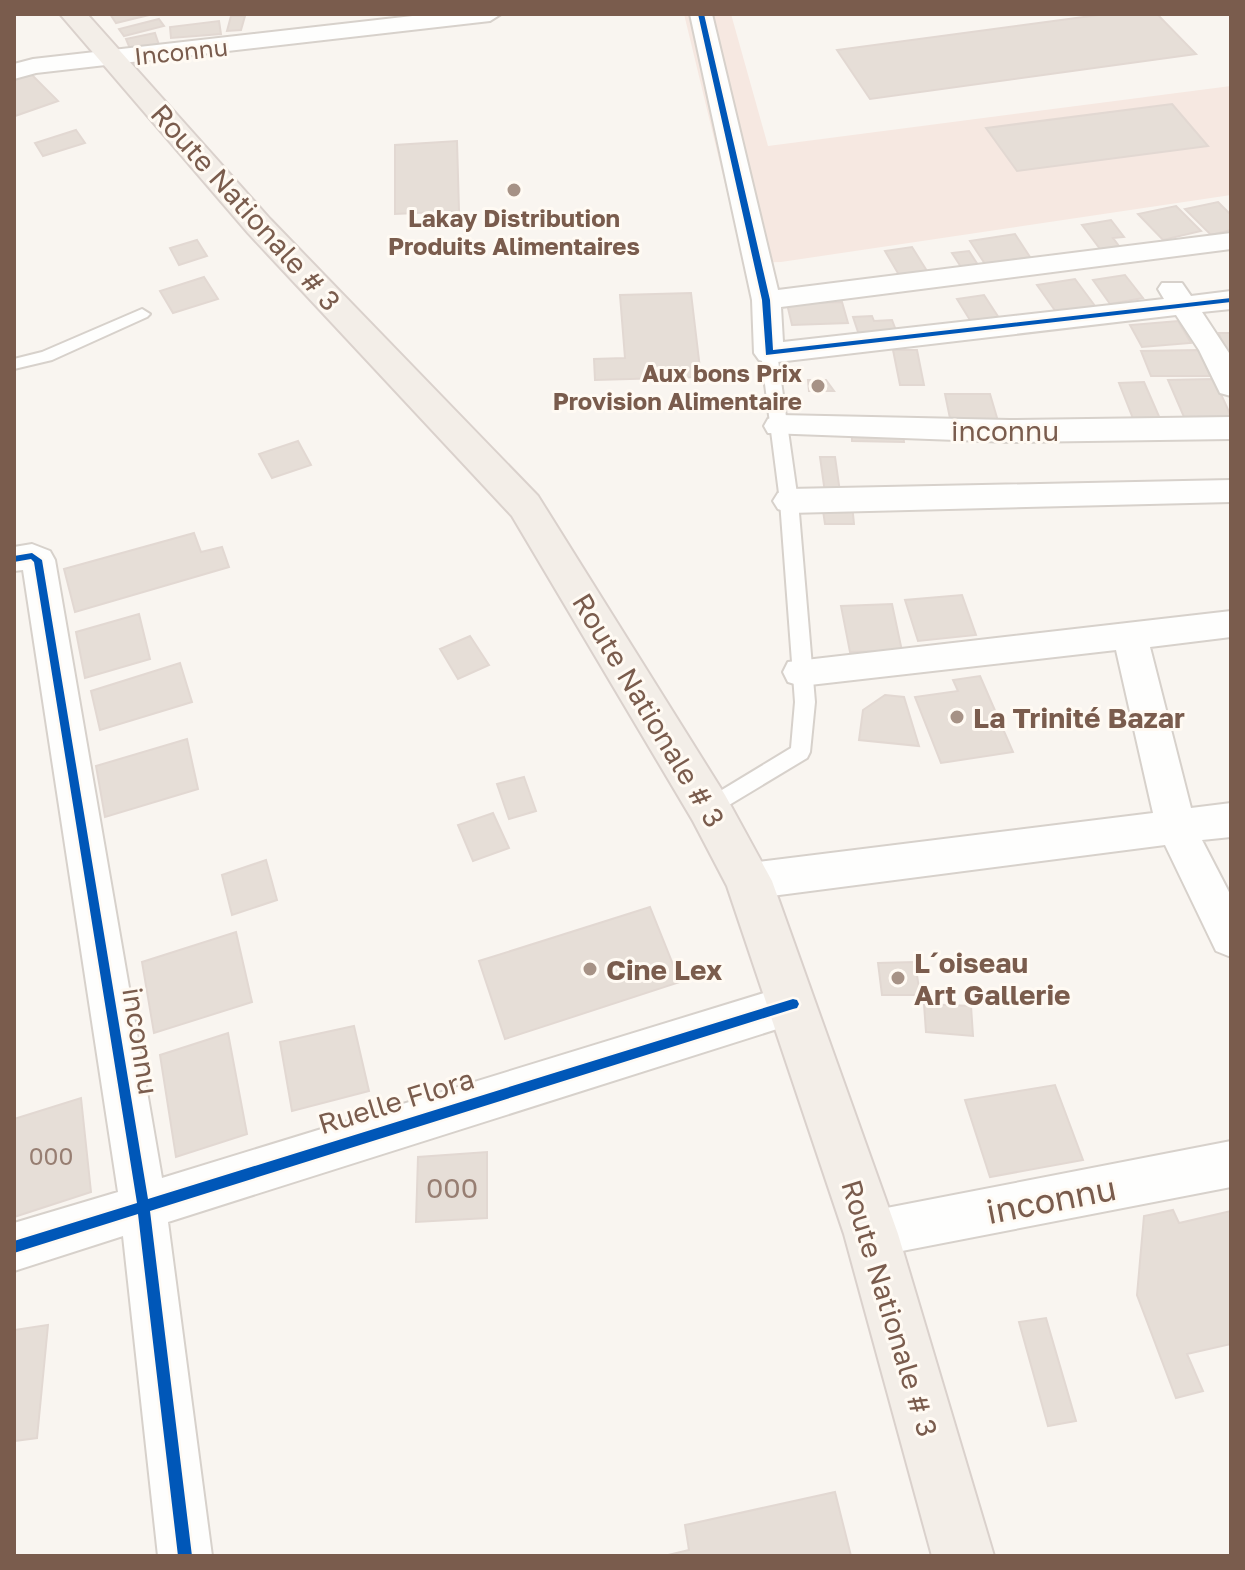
<svg xmlns="http://www.w3.org/2000/svg" width="1245" height="1570" viewBox="0 0 1245 1570" font-family="'Golos Text',sans-serif">
<rect width="100%" height="100%" fill="#f9f5f0"/>
<path fill="#f6e8e1" d="M684 14H731L768 146 1231 86V195L781 262 744 263Z"/>
<path fill="#e6ded7" stroke="#e2d8d2" stroke-width="2" d="M110 14H153L116 23Z
M1106 14H1157L1196 54 870 99 837 50Z
M231 16H245L241 30 227 31Z
M159 19 164 26 124 36 119 29Z
M219 21 221 34 171 38 170 27Z
M155 33 159 45 131 51 126 39Z
M30 73 58 101 15 116 14 79Z
M1172 104 1208 146 1017 171 986 128Z
M76 130 85 143 43 156 35 143Z
M457 141 459 211 395 214V145Z
M1218 202 1231 215V230L1211 235 1185 209Z
M1176 206 1201 231 1163 240 1138 214Z
M1111 220 1124 237 1113 238 1119 246 1100 249 1082 225Z
M1015 234 1030 257 985 264 970 241Z
M197 240 207 256 179 265 170 248Z
M912 247 927 271 899 275 885 251Z
M969 251 978 265 961 267 952 253Z
M1125 275 1143 298 1110 304 1093 280Z
M204 277 218 299 173 313 160 291Z
M1075 279 1095 306 1056 312 1037 285Z
M691 293 701 377 595 380 594 359 625 358 620 295Z
M984 295 1001 321 973 325 957 299Z
M842 302 848 323 792 325 787 304Z
M872 316 874 321 892 320 897 333 859 335 853 317Z
M1178 321 1191 343 1142 347 1130 325Z
M1219 333H1231V359H1227Z
M893 350H917L924 385H900Z
M1199 350 1210 376H1151L1141 351Z
M1214 379 1231 416 1184 417 1168 380Z
M808 380H826L834 391H809Z
M1144 382 1161 421H1134L1119 383Z
M945 394H990L1000 428H952Z
M852 432 903 434 904 442 852 441Z
M298 441 311 465 272 478 259 454Z
M820 457H835L840 492 825 493Z
M822 504H852L854 524H825Z
M194 533 201 552 222 547 229 567 75 612 64 569Z
M962 595 976 635 918 641 905 600Z
M892 604 902 651 850 652 841 606Z
M139 614 150 659 85 678 76 632Z
M470 636 489 665 458 679 440 649Z
M180 663 192 702 100 730 91 691Z
M980 676 1013 752 941 763 915 697 958 691 953 680Z
M885 695 904 697 919 746 859 740 863 710Z
M187 739 198 789 105 817 96 766Z
M524 777 536 811 509 819 497 784Z
M493 813 509 848 473 861 458 825Z
M266 860 277 900 232 915 222 875Z
M650 907 680 982 505 1039 479 961Z
M236 932 252 1002 154 1033 142 962Z
M915 962 920 995H882L878 963Z
M924 1004 971 1006 973 1036 926 1032Z
M354 1026 369 1091 292 1111 280 1042Z
M228 1033 247 1134 176 1157 160 1055Z
M1055 1085 1083 1160 990 1177 965 1100Z
M81 1098 91 1192 14 1217V1119Z
M487 1152V1218L416 1222 418 1157Z
M1173 1210 1179 1223 1231 1211V1344L1187 1354 1203 1391 1176 1398 1137 1295 1144 1216Z
M1046 1318 1076 1421 1048 1426 1019 1322Z
M48 1325 37 1438 14 1441V1330Z
M835 1492 851 1556H664L689 1550 685 1525Z"/>
<g fill="none" stroke-linecap="round" stroke-linejoin="round">
<g stroke="#d7d1cb" stroke-width="4">
<path id="service" d="M142 309 150 314 147 317 52 360 14 369V359L42 352Z
M769 348 777 353 798 501 815 702 810 752 807 758 709 817 702 814 699 808 702 802 791 748 795 702 780 501 761 353Z"/>
</g>
<g stroke="#d7d1cb" stroke-width="4">
<path id="minor" d="M430 14H501L490 21 36 73 14 79V64L33 59Z
M690 14H712L778 290 1231 233V249L781 307 783 342 1164 299 1158 289 1162 283H1182L1191 296 1231 291V309L1202 312 1231 356V396L1220 393 1199 350 1176 315 769 363 759 360 754 353 752 300Z
M779 415 1010 420 1231 417V439L1010 442 768 433 764 426 768 419Z
M1231 480V502L789 513 778 509 773 501 778 493 789 489Z
M32 544 50 551 55 560 162 1178 793 984 808 990 814 1004 808 1018 793 1024 168 1222 212 1556H158L123 1236 14 1271V1223L118 1192 23 570 14 571V547Z
M1231 611V637L1150 647 1191 808 1231 803V837L1202 840 1231 896V957L1216 951 1165 845 749 899 735 893 729 881 735 869 749 863 1153 813 1116 650 801 686 788 682 783 672 788 662Z
M1231 1141V1187L871 1257 854 1251 848 1234 854 1217 871 1211Z"/>
</g>
<g stroke="#dad1cc" stroke-width="4">
<path id="primary" d="M60 14H87L270 219 538 496 725 795 772 881 898 1234 994 1556H932L844 1234 727 886 693 821 512 516 248 233Z"/>
</g>
<use href="#service" fill="#fefefd" fill-rule="evenodd"/>
<use href="#minor" fill="#fefefd" fill-rule="evenodd"/>
<use href="#primary" fill="#f3eee8" fill-rule="evenodd"/>
<g stroke="#fffaf3" stroke-width="5">
<path id="cycleway" d="M698 14H704L770 300 773 350 1231 298V302L766 355 762 300Z
M32 553 42 560 148 1199 793 999 797 1000 799 1004 797 1008 793 1009 150 1211 192 1556H178L138 1214 14 1253V1241L137 1203 34 562 31 559 14 562V556Z"/>
</g>
<use href="#cycleway" fill="#0057b8" fill-rule="evenodd"/>
</g>
<g fill="#a69286" stroke="#fffaf3" stroke-width="3">
<circle cx="514" cy="190" r="8"/>
<circle cx="818" cy="386" r="8"/>
<circle cx="957" cy="717" r="8"/>
<circle cx="590" cy="969" r="8"/>
<circle cx="898" cy="978" r="8"/>
</g>
<g text-anchor="middle" dominant-baseline="central" stroke-width="6" stroke-linejoin="round" paint-order="stroke">
<g font-size="24" fill="#7a5c4d" stroke="#fffaf3">
<text transform="translate(181 51) rotate(-6)">Inconnu</text>
</g>
<g font-size="24" font-weight="bold" fill="#7a5c4d" stroke="#fffaf3">
<text x="514" y="217">Lakay Distribution<tspan x="514" dy="28">Produits Alimentaires</tspan></text>
<text x="802" y="372" text-anchor="end">Aux bons Prix<tspan x="802" dy="28">Provision Alimentaire</tspan></text>
</g>
<g font-size="24" fill="#977e72">
<text x="51" y="1155">000</text>
</g>
<g font-size="28" fill="#7a5c4d" stroke="#fffaf3">
<text transform="translate(246 207) rotate(48)">Route Nationale # 3</text>
<text x="1005" y="430">inconnu</text>
<text transform="translate(649 710) rotate(59)">Route Nationale # 3</text>
<text transform="translate(141 1041) rotate(81)">inconnu</text>
<text transform="translate(396 1101) rotate(-17)">Ruelle Flora</text>
<text transform="translate(890 1308) rotate(73)">Route Nationale # 3</text>
</g>
<g font-size="28" font-weight="bold" fill="#7a5c4d" stroke="#fffaf3" text-anchor="start">
<text x="973" y="717">La Trinité Bazar</text>
<text x="914" y="962">L´oiseau<tspan x="914" dy="32">Art Gallerie</tspan></text>
<text x="606" y="969">Cine Lex</text>
</g>
<g font-size="28" fill="#977e72">
<text x="452" y="1187">000</text>
</g>
<g font-size="34" fill="#7a5c4d" stroke="#fffaf3">
<text transform="translate(1051 1199) rotate(-11)">inconnu</text>
</g>
</g>
<rect width="1245" height="1570" fill="none" stroke="#7a5c4d" stroke-width="32"/>
</svg>
